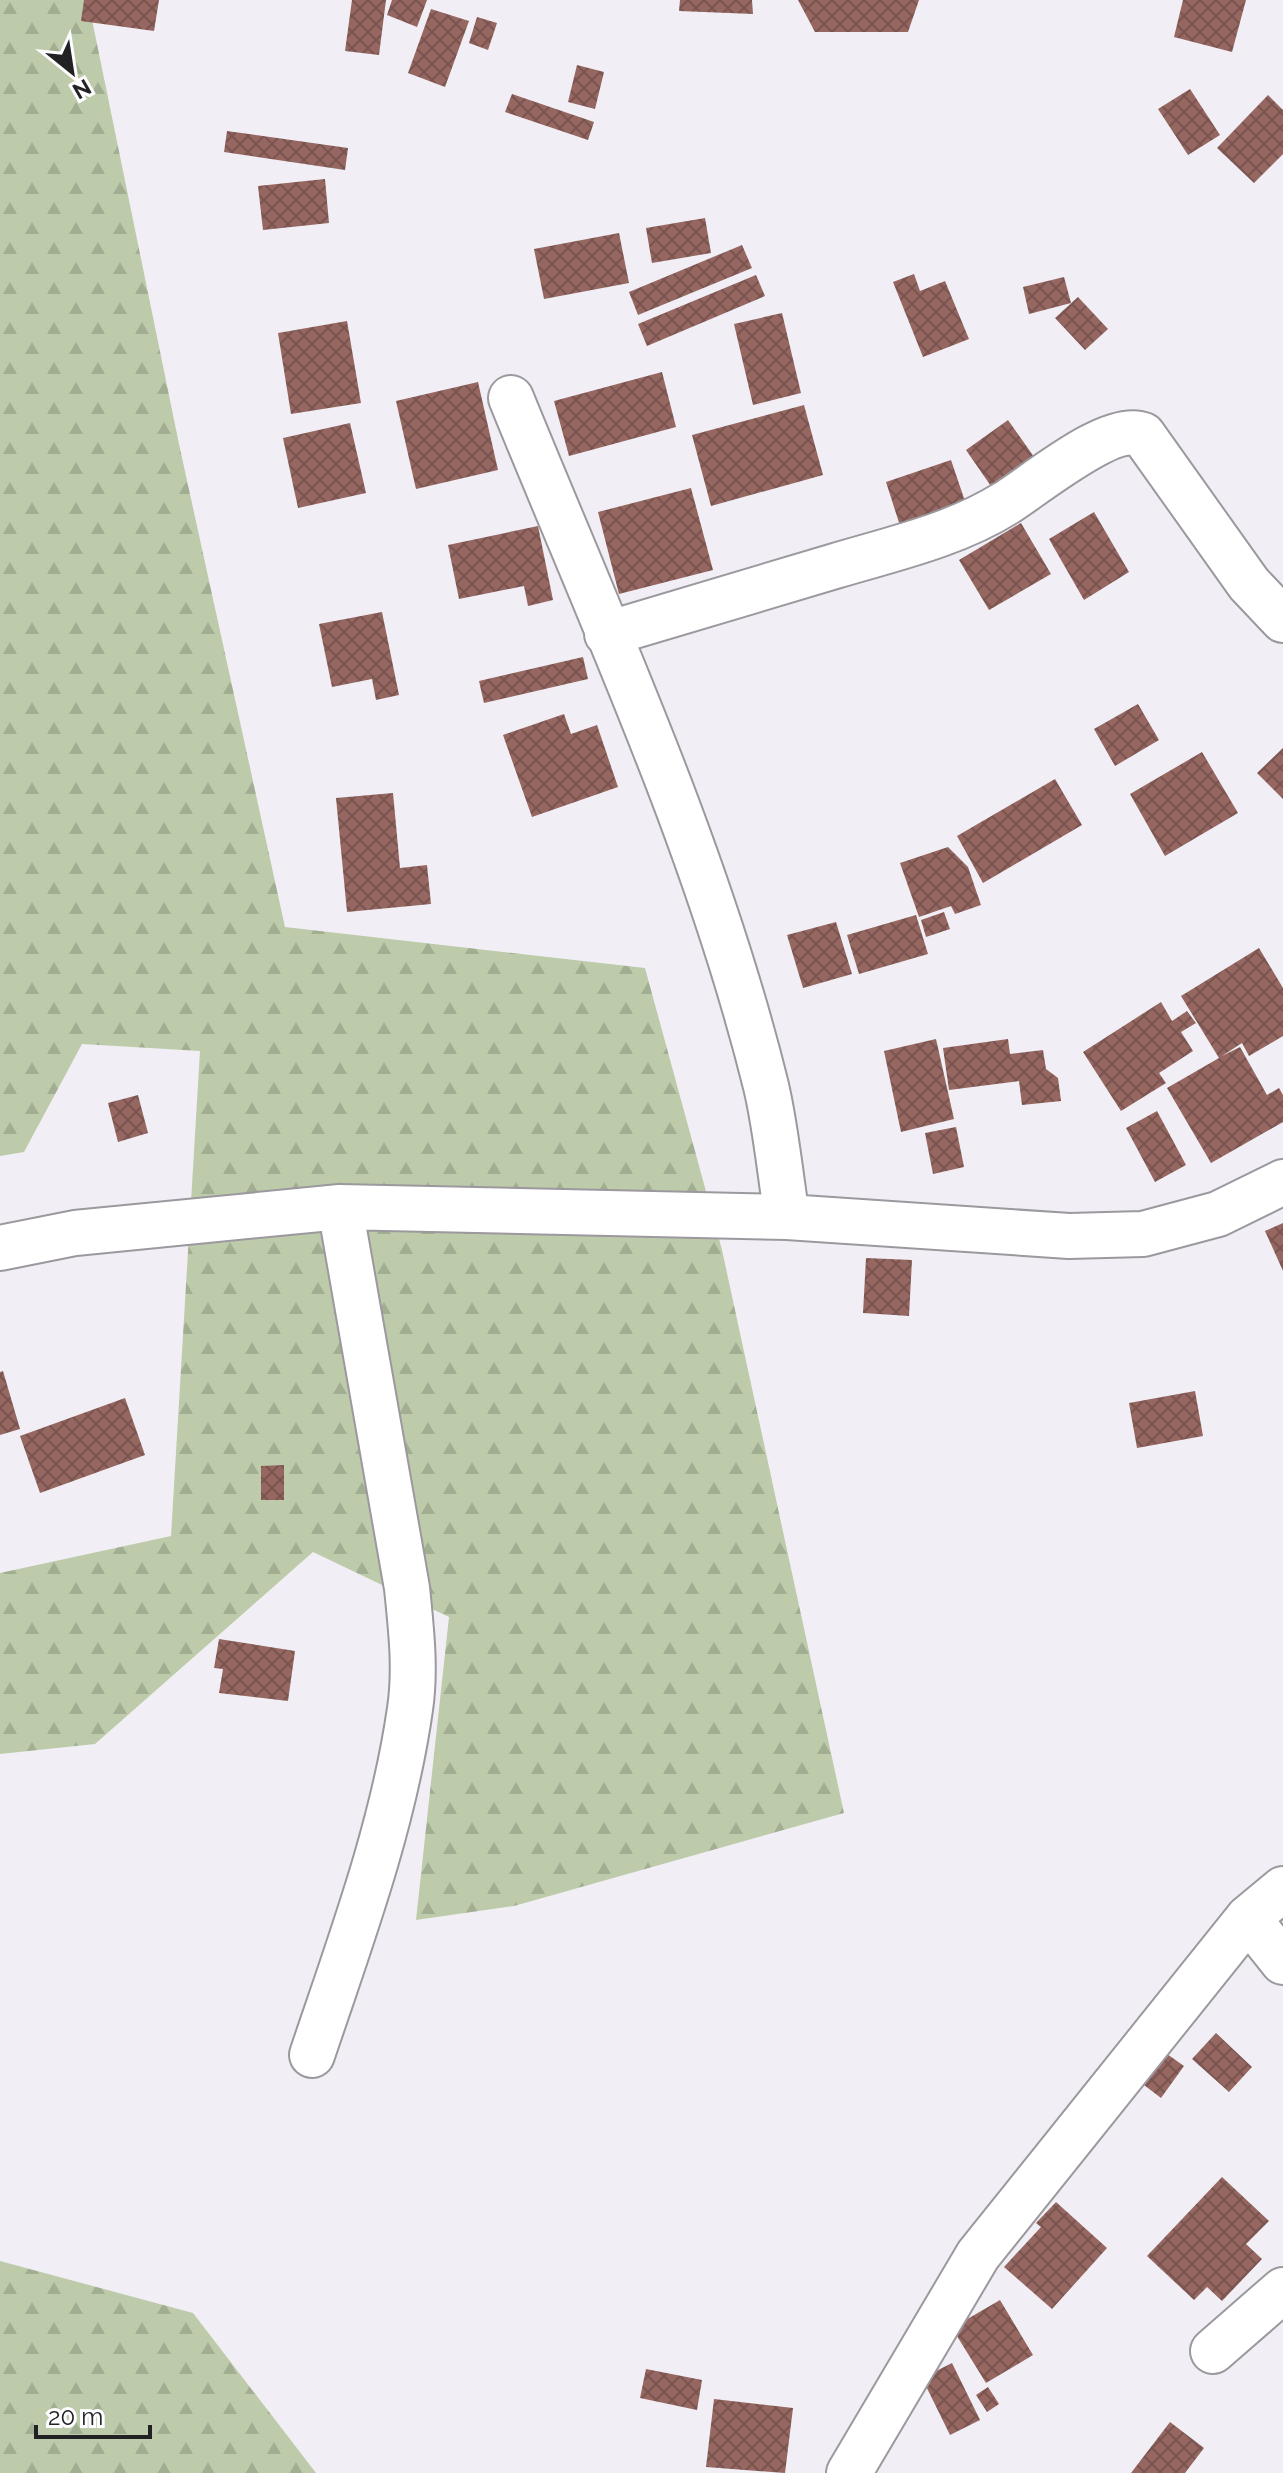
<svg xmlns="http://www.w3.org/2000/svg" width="1283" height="2473" viewBox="0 0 1283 2473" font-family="Raleway,sans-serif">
<defs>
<pattern id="forest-firs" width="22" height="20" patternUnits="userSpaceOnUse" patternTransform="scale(2)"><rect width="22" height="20" fill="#bdcbaa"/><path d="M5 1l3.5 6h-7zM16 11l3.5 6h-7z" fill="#a2ae92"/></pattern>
<pattern id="building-cross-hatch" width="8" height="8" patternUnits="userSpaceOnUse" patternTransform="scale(2)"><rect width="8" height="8" fill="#966761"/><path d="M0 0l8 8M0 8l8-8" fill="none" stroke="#7a5450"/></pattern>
</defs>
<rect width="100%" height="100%" fill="#f1eff5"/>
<path fill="url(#forest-firs)" d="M0 0H88L179 444 285 927 645 968 722 1250 844 1813 514 1906 416 1920 449 1617 313 1552 95 1744 0 1754V1573L171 1536 200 1051 82 1044 24 1152 0 1156Z
M0 2261 193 2313 316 2473H0Z"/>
<path fill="url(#building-cross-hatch)" d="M84 0H159L154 31 81 21Z
M352 0H386L379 55 345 51Z
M392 0H427L417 27 387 15Z
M680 0H752L753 14 679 11Z
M798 0H919L908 32H815Z
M1183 0H1246L1232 52 1174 37Z
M431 9 469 21 445 87 408 73Z
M477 17 497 23 488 50 469 43Z
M577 65 604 72 595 109 568 102Z
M1190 89 1220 135 1188 155 1158 109Z
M512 94 594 122 588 140 505 112Z
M1268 95 1283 110V154L1254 183 1217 148Z
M227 131 348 148 345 170 224 152Z
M325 179 329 223 263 230 258 186Z
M705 218 711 253 652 263 646 228Z
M619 233 629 283 544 299 534 249Z
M742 245 752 268 638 315 629 292Z
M914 274 920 291 945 281 969 339 923 357 893 282Z
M756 275 765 296 647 346 638 324Z
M1064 277 1071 303 1029 314 1023 287Z
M1078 297 1108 329 1085 350 1055 318Z
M782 313 801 393 753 405 734 324Z
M347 321 361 403 291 414 278 333Z
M662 372 676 427 569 456 554 401Z
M478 382 498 470 416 489 396 401Z
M804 405 823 475 711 506 692 435Z
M1008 420 1046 474 1004 505 966 450Z
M350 423 366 493 298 508 283 438Z
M951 460 968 510 902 532 886 482Z
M691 488 713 570 619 594 598 512Z
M1094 512 1129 572 1084 600 1049 539Z
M1021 523 1051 574 989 610 959 560Z
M538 526 553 600 528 606 524 586 459 599 448 545Z
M382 612 399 695 376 700 372 679 332 687 319 624Z
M583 657 588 679 484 703 479 681Z
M1138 704 1159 740 1115 766 1094 729Z
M564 714 571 734 597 725 618 787 532 817 503 735Z
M1283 748V799L1257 773Z
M1202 752 1238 813 1165 856 1130 794Z
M1055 779 1082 825 983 883 957 836Z
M393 793 400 868 427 865 431 904 347 912 336 798Z
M948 847 968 867 981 905 955 914 951 906 919 917 900 863Z
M944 912 950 929 926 937 921 920Z
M916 915 928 954 859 974 847 935Z
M836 922 852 974 803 988 787 935Z
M1259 948 1283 988V1036L1249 1056 1242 1043 1222 1056 1240 1047 1267 1095 1279 1088 1283 1095V1122L1211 1163 1167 1088 1219 1058 1181 996Z
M1161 1002 1172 1021 1187 1011 1196 1023 1181 1032 1193 1051 1159 1073 1166 1083 1121 1111 1083 1052Z
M936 1039 954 1119 901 1132 884 1051Z
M1008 1039 1010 1054 1043 1050 1046 1069 1058 1078 1061 1101 1022 1105 1019 1081 949 1090 943 1048Z
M138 1095 148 1133 118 1142 108 1103Z
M1157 1111 1186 1165 1155 1182 1126 1128Z
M956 1127 964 1167 933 1174 925 1133Z
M1283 1223V1271L1265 1231Z
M866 1258 912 1260 909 1316 863 1313Z
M3 1371 20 1429 0 1435V1372Z
M1195 1391 1203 1436 1137 1448 1129 1403Z
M125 1398 145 1455 40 1493 20 1436Z
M284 1465V1500H261V1466Z
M219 1639 295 1651 288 1701 219 1693 223 1669 214 1668Z
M1216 2033 1252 2067 1229 2092 1192 2059Z
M1167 2054 1184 2066 1161 2098 1144 2085Z
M1222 2177 1269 2221 1246 2244 1262 2259 1222 2301 1207 2287 1194 2300 1147 2256Z
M1056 2202 1107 2248 1052 2309 1004 2267 1041 2227 1036 2223Z
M1000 2300 1033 2355 986 2383 952 2328Z
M952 2363 980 2420 950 2435 922 2378Z
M646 2369 702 2380 697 2410 640 2398Z
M988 2387 999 2404 987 2412 976 2395Z
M714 2399 793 2408 785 2473 706 2467Z
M1170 2422 1204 2448 1185 2473H1131Z"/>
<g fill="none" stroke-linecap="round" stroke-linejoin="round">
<g stroke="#9b989e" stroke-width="48">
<path id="minor" d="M511 398C603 624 707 848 766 1086 776 1128 780 1174 787 1217
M607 634C683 611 759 588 835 566 892 549 955 535 1006 503 1035 485 1111 421 1143 435L1249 584 1283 620
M0 1248 75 1233 340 1207 787 1217 1069 1236 1143 1234 1218 1214 1283 1182
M1248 1918 1283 1962
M312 2055C350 1942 393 1828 410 1709 416 1669 411 1628 407 1588L340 1207
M1213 2351 1283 2290
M849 2473 978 2255 1248 1918 1283 1889"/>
</g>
<use href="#minor" stroke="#fff" stroke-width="44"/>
</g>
<g transform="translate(72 72) rotate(150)" stroke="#fefdff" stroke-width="6" paint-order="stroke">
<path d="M0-6L14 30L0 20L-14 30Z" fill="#222123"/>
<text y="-12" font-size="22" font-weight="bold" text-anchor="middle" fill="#222123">N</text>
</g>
<path d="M36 2425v12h114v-12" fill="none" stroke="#222123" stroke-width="4"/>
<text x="48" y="2425" font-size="24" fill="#222123" stroke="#fefdff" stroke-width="6" paint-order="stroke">20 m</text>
</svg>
